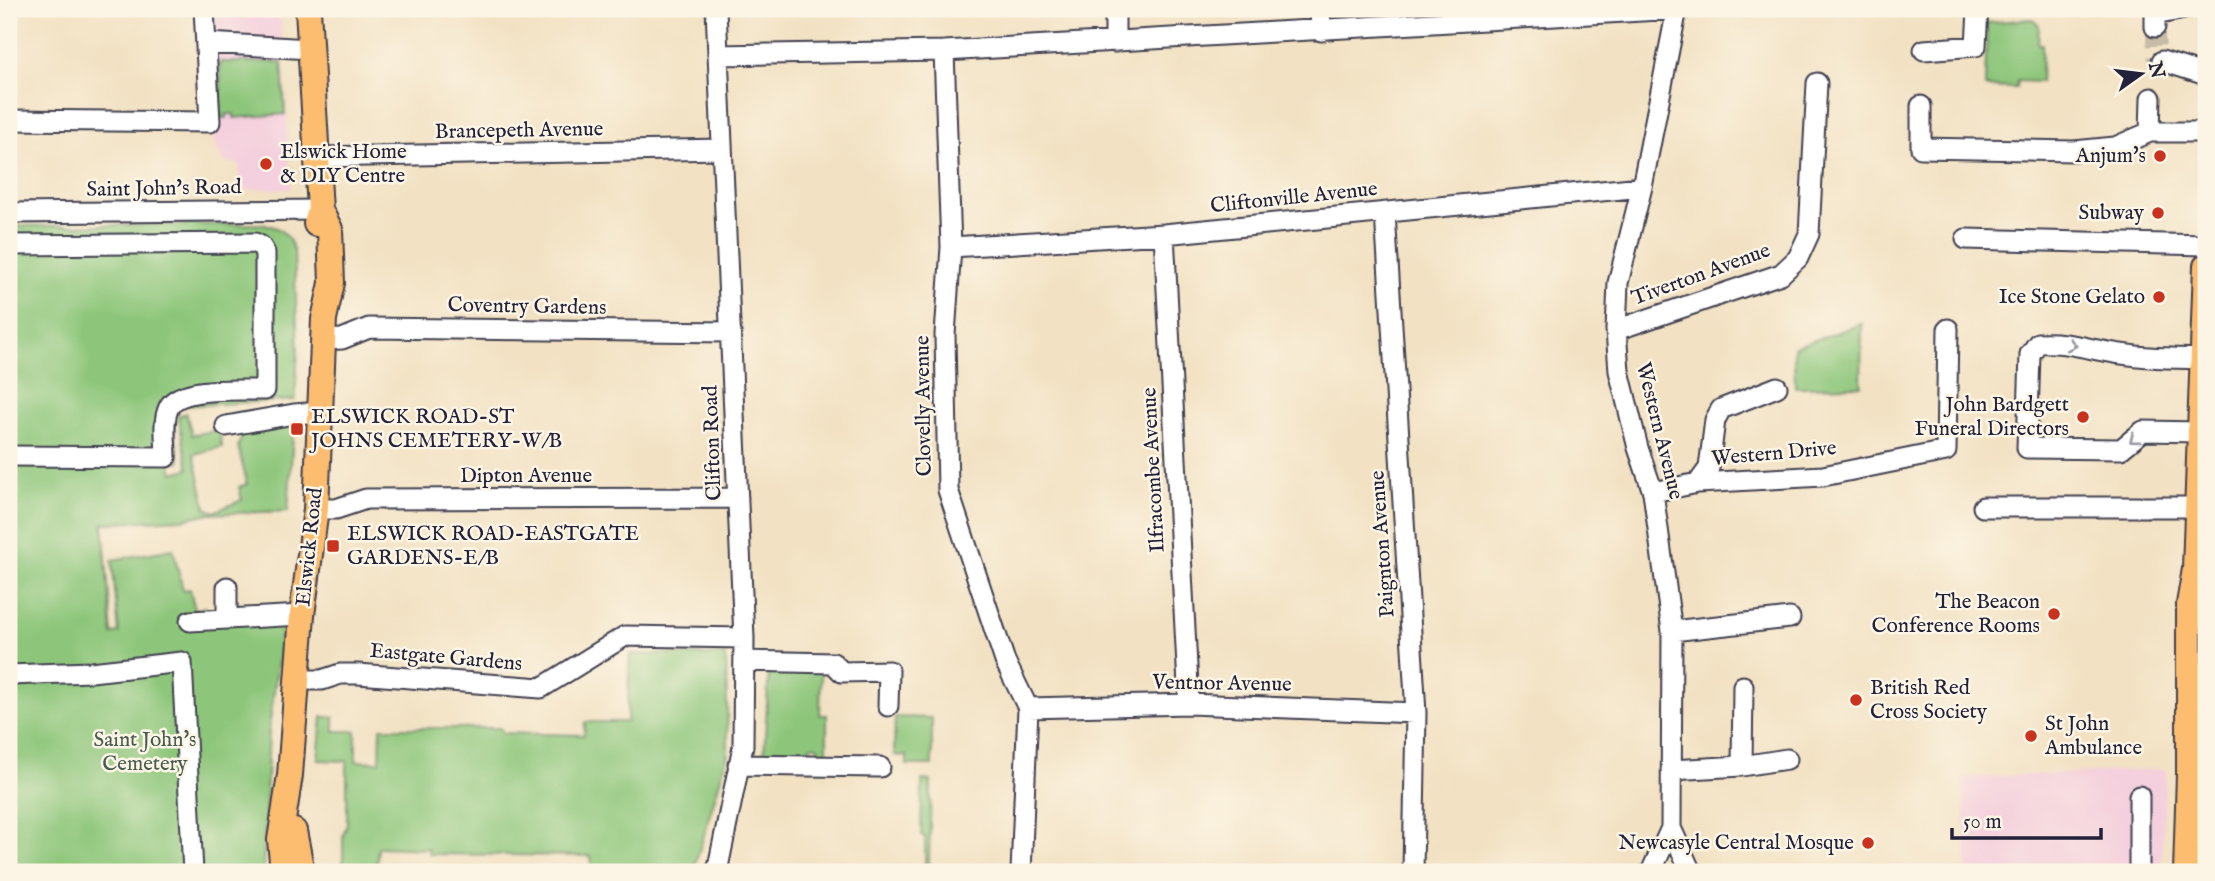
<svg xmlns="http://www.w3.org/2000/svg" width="2215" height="881" viewBox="0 0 2215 881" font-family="'IM FELL English',serif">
<rect width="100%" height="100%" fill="#fcf5e5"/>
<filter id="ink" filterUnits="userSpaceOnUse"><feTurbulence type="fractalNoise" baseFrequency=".0143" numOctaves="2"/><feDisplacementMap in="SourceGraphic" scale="14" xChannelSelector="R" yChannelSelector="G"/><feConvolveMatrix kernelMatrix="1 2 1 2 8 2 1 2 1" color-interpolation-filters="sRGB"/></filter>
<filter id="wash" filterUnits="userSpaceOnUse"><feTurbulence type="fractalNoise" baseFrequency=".00686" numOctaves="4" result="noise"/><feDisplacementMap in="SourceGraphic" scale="28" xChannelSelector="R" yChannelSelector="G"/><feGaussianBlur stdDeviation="1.57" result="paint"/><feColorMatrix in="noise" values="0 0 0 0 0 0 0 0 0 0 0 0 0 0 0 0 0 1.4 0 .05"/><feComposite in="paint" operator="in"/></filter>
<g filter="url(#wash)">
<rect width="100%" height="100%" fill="#f2e1c2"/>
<path fill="#f4cfdd" d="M212 9H280L291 189H239V164L224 162 214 143V129L218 128Z
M2166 769 2161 872H1967L1963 778Z"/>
<path fill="#8dc67a" stroke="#58745a" stroke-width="2" d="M2033 19 2039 25 2038 44H2042L2041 82 2017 81 2016 88 1985 87 1987 23Z
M220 62H282L285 114 234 118V114H227V118H221Z
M261 224C279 226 288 233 294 251L298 348 295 400 183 406 172 417 180 461 170 462 173 473 189 469 178 416 186 413 192 435 219 430 222 447 194 454 206 508 214 512 242 500 239 487 247 484 238 446 243 434 294 419 288 511 206 514 182 519 103 523 112 634 119 633 112 560 173 549 183 590 190 589 195 610 205 607 207 612 221 608 283 622 269 729 263 872H9V226Z
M1862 324 1861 386 1795 387 1794 347Z
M630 654 726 655 728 753 693 872H592L591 856 429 854V849L378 847 377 865H343V836L347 823V761L318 760 322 717H334V731H356V761L380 762 381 728H500L503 733 584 735 585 722H627Z
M769 669 821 670 820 715H827V757H824L817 746H810L809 756H764Z
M895 717 932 718V765H907V756L894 755Z
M922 780 931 781 929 866 925 865V837L921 836Z"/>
</g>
<g filter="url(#ink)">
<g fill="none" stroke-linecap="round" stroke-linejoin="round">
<path stroke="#c8bba7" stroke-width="19" stroke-dasharray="19 10" stroke-linecap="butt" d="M2155 27 2157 59 2162 61"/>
<g stroke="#413f4f" stroke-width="23">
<path id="minor" d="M716 9 744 638 743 746 717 872
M1115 9V42
M1320 9 1321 31
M1677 9 1642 187 1618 283 1616 330 1619 371 1638 448 1653 492 1672 631 1671 828 1691 872
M2155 27V15L2184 9
M207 43 310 49
M1924 50 1976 46 1978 9
M944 51 951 247 945 335 948 490 1005 661 1028 708 1021 872
M718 55 944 51 1677 9
M2162 61 2206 75
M2151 98 2150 132H2206
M1921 106V148L2074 151 2115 147 2150 132
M9 120 210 122 204 9
M317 157 722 149
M9 213 320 210
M1385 213 1416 713 1413 872
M1164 234 1189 704
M1966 239 2206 245
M9 245 255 243 261 246 265 253V390C243 391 180 385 169 407 162 421 166 442 166 457L9 456
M951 247 1164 234 1642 187
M1616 330 1781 274 1798 258 1809 234 1817 83
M324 340 342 339 369 328 731 332
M226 426 294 414 321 412
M2200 432 2143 431 2121 449 2027 448 2030 354 2038 343C2063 341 2085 348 2109 352 2140 358 2171 358 2203 359
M1698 483 1709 468 1715 420 1721 409 1777 387
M1653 492 1698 483 1823 476 1946 451 1948 329
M1983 507H2197
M316 509H336L366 499 738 498
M227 587V612L233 618
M190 621 302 615
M1672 631 1790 618
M744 661 833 663 842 672 889 671 888 706
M9 675 91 672 182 662 193 872
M298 680H322L340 674H358L541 688 625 636 744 638
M1028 708 1189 704 1416 713
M738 765 880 767
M1742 766 1743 686
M1671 770 1742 766 1787 759
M2188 837 2206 838
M1651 872 1671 828
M2139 872V796"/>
</g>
<g stroke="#413f4f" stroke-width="28">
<path id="major" d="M308 9 320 210 316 224
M294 831 302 872
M283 872 280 840 290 775 302 615 316 509 324 319 332 283 330 229 320 210
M2186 872 2189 774V604L2195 569 2206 266"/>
</g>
<use href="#minor" stroke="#fff" stroke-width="19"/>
<use href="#major" stroke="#fcbd6f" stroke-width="24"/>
</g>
<defs><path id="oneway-chevron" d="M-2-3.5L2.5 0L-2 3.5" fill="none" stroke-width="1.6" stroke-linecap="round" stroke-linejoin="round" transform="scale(1.75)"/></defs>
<g stroke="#9c9ca7">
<use href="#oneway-chevron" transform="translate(2072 345) rotate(12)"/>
<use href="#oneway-chevron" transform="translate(2134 439) rotate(143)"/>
</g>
</g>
<g fill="#c8321e" stroke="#fcf5e5" stroke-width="2.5">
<circle cx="2160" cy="156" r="7"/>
<circle cx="266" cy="164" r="7"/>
<circle cx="2158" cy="213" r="7"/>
<circle cx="2159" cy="297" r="7"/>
<circle cx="2083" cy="417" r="7"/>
<rect x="290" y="422" width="14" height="14" rx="3.5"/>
<rect x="326" y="539" width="14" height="14" rx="3.5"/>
<circle cx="2054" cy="614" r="7"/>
<circle cx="1856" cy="700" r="7"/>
<circle cx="2031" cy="736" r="7"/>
<circle cx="1868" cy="843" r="7"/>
</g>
<g text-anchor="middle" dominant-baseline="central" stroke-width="5" stroke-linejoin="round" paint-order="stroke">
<g font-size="21" fill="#22223b" stroke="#fcf5e5">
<text transform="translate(519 131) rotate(-1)">Brancepeth Avenue</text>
<text transform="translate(164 189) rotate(-1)">Saint John's Road</text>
<text transform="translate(1294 198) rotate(-6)">Cliftonville Avenue</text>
<text transform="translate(1701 275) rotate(-20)">Tiverton Avenue</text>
<text transform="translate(527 307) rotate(1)">Coventry Gardens</text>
<text transform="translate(924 406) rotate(-91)">Clovelly Avenue</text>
<text transform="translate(1659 431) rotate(76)">Western Avenue</text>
<text transform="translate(713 443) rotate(-92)">Clifton Road</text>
<text transform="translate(1774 454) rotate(-5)">Western Drive</text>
<text transform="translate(1154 470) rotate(-93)">Ilfracombe Avenue</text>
<text x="526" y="476">Dipton Avenue</text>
<text transform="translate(1383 544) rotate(-94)">Paignton Avenue</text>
<text transform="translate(310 547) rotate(-84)">Elswick Road</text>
<text transform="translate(446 658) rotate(5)">Eastgate Gardens</text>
<text transform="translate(1222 684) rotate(1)">Ventnor Avenue</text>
</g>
<g font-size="21" fill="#22223b" stroke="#fcf5e5" text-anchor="end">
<text x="280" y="152" text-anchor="start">Elswick Home<tspan x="280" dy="24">&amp; DIY Centre</tspan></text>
<text x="2146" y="156">Anjum's</text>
<text x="2144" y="213">Subway</text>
<text x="2145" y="297">Ice Stone Gelato</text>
<text x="2069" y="405">John Bardgett<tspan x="2069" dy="24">Funeral Directors</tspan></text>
<text x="311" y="417" text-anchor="start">ELSWICK ROAD-ST<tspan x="311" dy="24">JOHNS CEMETERY-W/B</tspan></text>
<text x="347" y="534" text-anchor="start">ELSWICK ROAD-EASTGATE<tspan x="347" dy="24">GARDENS-E/B</tspan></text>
<text x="2040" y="602">The Beacon<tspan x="2040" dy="24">Conference Rooms</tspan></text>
<text x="1870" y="688" text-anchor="start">British Red<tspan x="1870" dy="24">Cross Society</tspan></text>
<text x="2045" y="724" text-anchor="start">St John<tspan x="2045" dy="24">Ambulance</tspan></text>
<text x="1854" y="843">Newcasyle Central Mosque</text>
</g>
<g font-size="21" fill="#475b51" stroke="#fcf5e5">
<text x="145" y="740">Saint John's<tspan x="145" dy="24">Cemetery</tspan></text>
</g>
</g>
<rect width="2215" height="881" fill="none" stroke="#fcf5e5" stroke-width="35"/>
<g transform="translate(2141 74) rotate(76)" stroke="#fcf5e5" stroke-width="5" paint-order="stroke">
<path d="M0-5L12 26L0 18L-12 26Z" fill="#22223b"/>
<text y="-10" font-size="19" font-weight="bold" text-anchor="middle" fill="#22223b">N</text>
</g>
<path d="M1952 828v10h149v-10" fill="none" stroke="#22223b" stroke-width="3.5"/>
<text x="1963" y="828" font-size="21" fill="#22223b" stroke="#fcf5e5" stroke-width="5" paint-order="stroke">50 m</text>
</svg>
